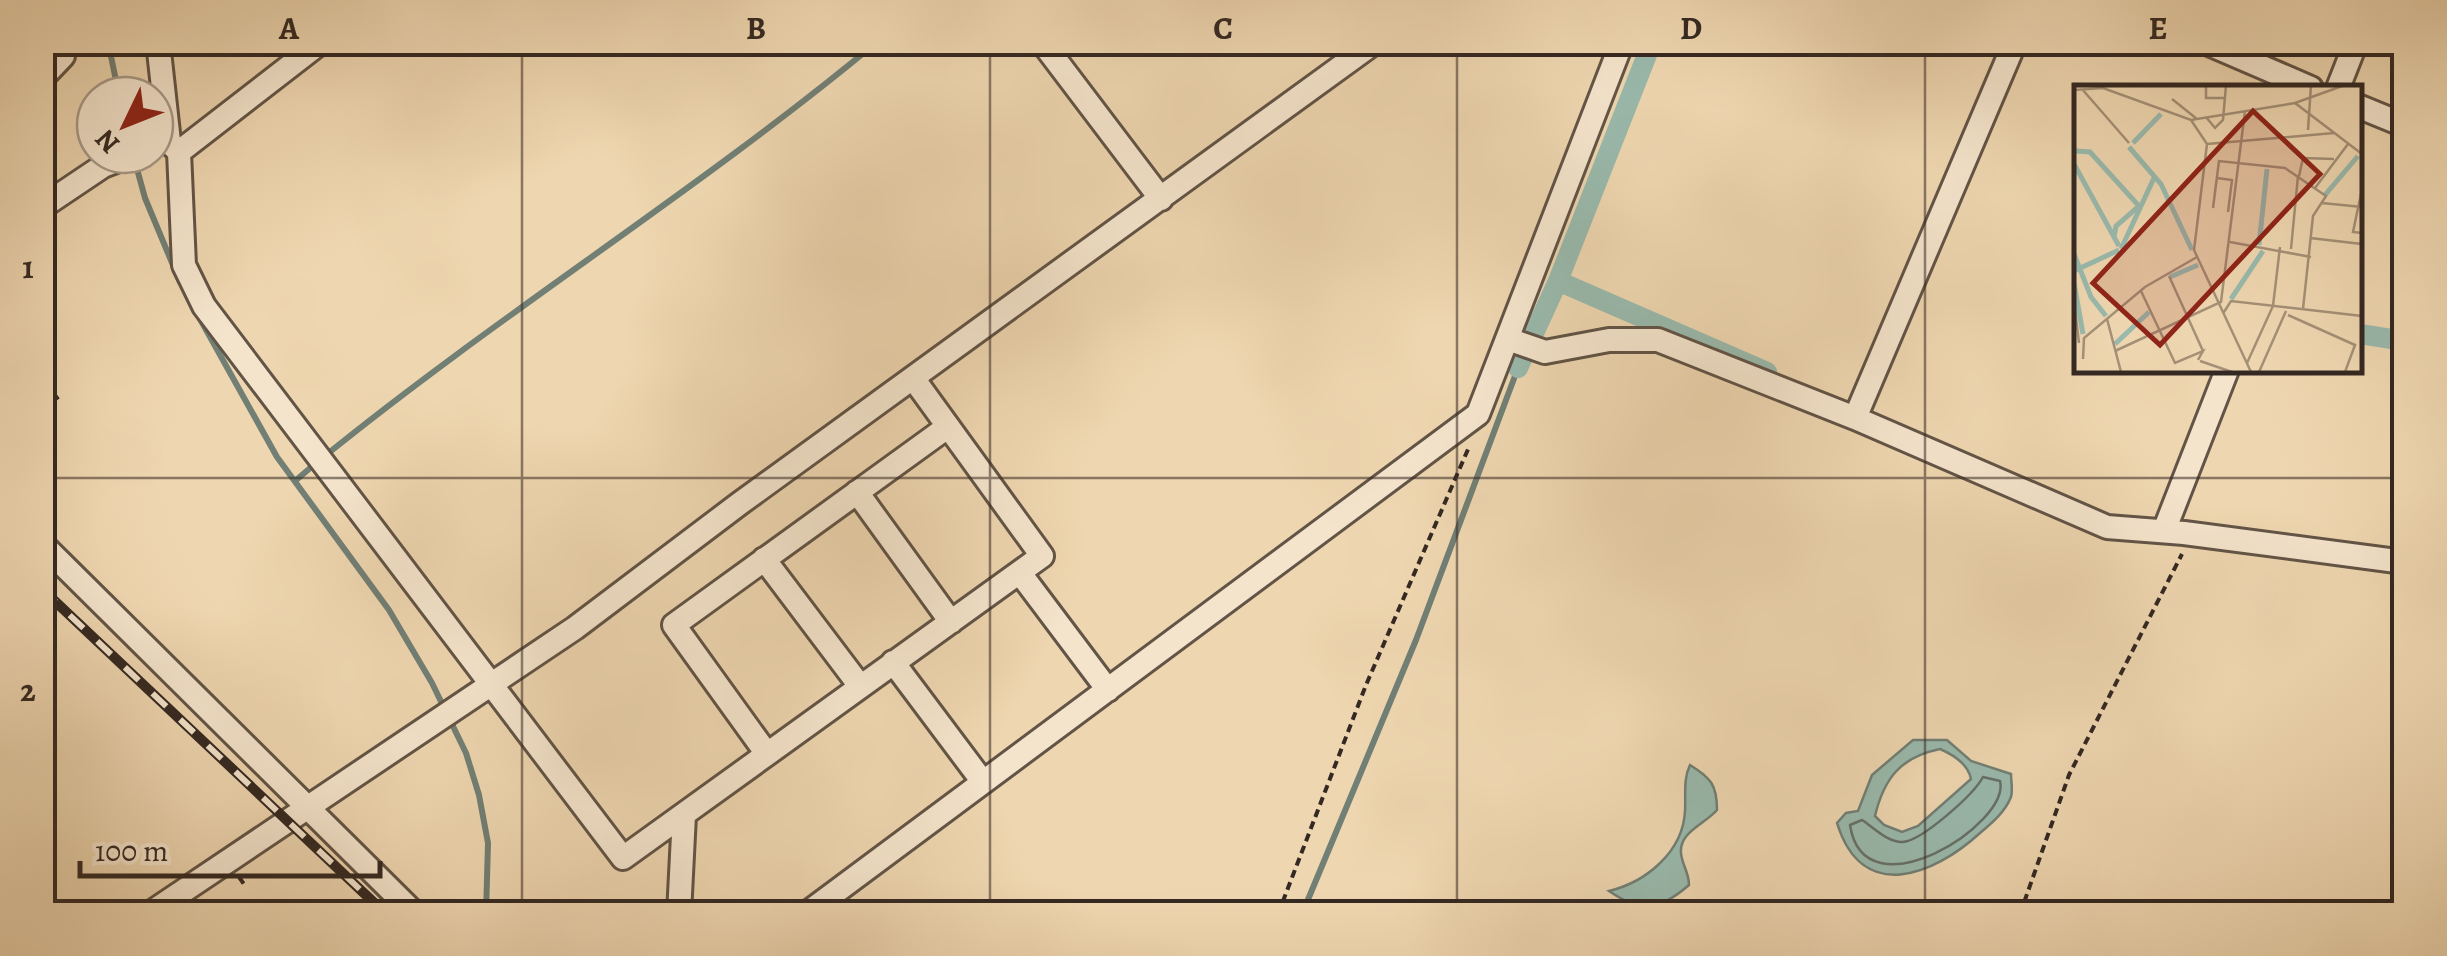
<svg xmlns="http://www.w3.org/2000/svg" width="2447" height="956" viewBox="0 0 2447 956" font-family="Alegreya,serif">
<rect width="100%" height="100%" fill="#eed6b0"/>
<filter id="stains"><feTurbulence type="fractalNoise" baseFrequency=".002" numOctaves="4"/><feColorMatrix values="0 0 0 0 .2 0 0 0 0 .09 0 0 0 0 .02 0 0 0 .5 -.17"/></filter>
<radialGradient id="worn" r=".72"><stop offset=".6" stop-color="#630" stop-opacity="0"/><stop offset="1" stop-color="#630" stop-opacity=".3"/></radialGradient>
<path fill="#99b9ac" stroke="#717f75" stroke-width="2.5" fill-rule="evenodd" d="M1913 740H1947L1971 761 2011 774C2011 781 2013 790 2011 797 2005 812 1992 823 1980 833 1933 876 1862 904 1837 823L1846 813 1858 811 1872 775ZM1940 749C1954 755 1968 764 1971 779L1918 826 1902 832 1884 825 1875 816C1884 778 1901 757 1940 749Z
M1690 765C1711 778 1717 785 1717 810 1705 824 1679 832 1681 853 1682 865 1689 872 1689 885 1659 911 1641 913 1609 891 1646 882 1683 852 1685 811 1686 795 1683 779 1690 765Z"/>
<g fill="none" stroke-linecap="round" stroke-linejoin="round">
<path stroke="#667067" stroke-width="2.5" d="M1983 777 2000 781C2011 824 1864 917 1850 825L1862 820C1873 827 1888 843 1903 842 1923 840 1974 794 1983 777Z"/>
<path stroke="#717f75" stroke-width="6" d="M108 42 119 95
M134 158 145 198 180 282
M195 310 277 457 389 610 432 683 466 753 479 795 488 843 486 914
M326 455C504 311 700 189 877 42
M295 481 316 463
M1302 914 1416 640 1518 368"/>
<path stroke="#99b9ac" stroke-width="20" d="M1558 281 1767 372
M2360 334 2404 341
M1518 368 1558 281 1652 42"/>
</g>
<path fill="#d89f73" stroke="#342822" stroke-width="2.5" d="M42 377 58 398 42 410Z"/>
<g fill="none" stroke-linecap="round" stroke-linejoin="round">
<g stroke="#625446" stroke-width="28">
<path id="minor" d="M158 42 169 142 179 152 184 265 204 306 623 858 1042 556 913 378
M1042 42 1161 199
M2204 42 2311 88
M42 78 63 56
M2338 88 2356 42
M2360 107 2404 125
M179 152 321 42
M42 207 103 166 132 155
M1508 339 1545 352 1609 340H1658L1855 418 2107 527 2184 533 2404 562
M1855 418 2015 42
M857 492 951 622
M2164 531 2227 370
M42 544 415 914
M764 559 860 686
M1020 573 1108 690
M893 662 983 782
M767 754 674 625 946 428
M149 914 575 628 739 504 1375 42
M679 914 684 815
M806 914 1478 414 1622 42"/>
</g>
<path stroke="#342822" stroke-width="4" stroke-dasharray="8 5" stroke-linecap="butt" d="M239 877 246 887
M1278 914 1366 685 1469 447
M2020 914 2069 775 2182 554"/>
<use href="#minor" stroke="#f4e4cc" stroke-width="22"/>
<g stroke="#342822" stroke-width="10">
<path id="rail" d="M42 589 386 914"/>
</g>
<use href="#rail" stroke="#f4e4cc" stroke-width="6" stroke-dasharray="19" stroke-linecap="butt"/>
</g>
<path fill="none" stroke="#342822" stroke-width="2.5" stroke-opacity="0.55" d="M522 42V914M990 42V914M1457 42V914M1925 42V914M42 478H2404"/>
<g transform="translate(2074 85)">
<rect width="288" height="288" fill="#eed6b0"/>
<path fill="none" stroke="#99b9ac" stroke-width="5" d="M59 58 87 29M55 62 87 99 118 165M2 66 16 67 65 121 42 141 40 152M0 79 45 161M251 110 284 71M185 160 193 84M47 164 80 93M0 169 17 212 32 231M0 186 45 165M96 192 124 180M0 198 9 249M157 214 189 166M41 259 75 227"/>
<path fill="none" stroke="#a49077" stroke-width="2.5" d="M132 0V13H152M8 4 55 58M0 5 29 3 117 35 221 18 271 0M98 14 123 34M221 18 288 69M132 32 141 43 149 35 152 0M117 35 133 59 120 165 177 287M234 45 237 0M133 59 260 48M225 91 229 73 260 74M143 93 158 95 154 127M241 103 274 59M288 104 279 147 288 148M248 118 288 122M139 123 145 76 211 83 252 111 239 131 229 224M236 153 288 159M156 157 237 172M217 164 224 91M95 191 129 266M67 206 101 278 129 266 124 275M0 216 5 258M150 227 157 216 288 231M214 230 281 260 271 287M33 234 47 287M41 266 147 217 171 26M9 274 10 253 71 202 123 172M126 276 158 287M173 278 199 221 206 162M185 287 212 226"/>
<path fill="#8f2418" fill-opacity="0.15" stroke="#8f2418" stroke-width="5" d="M179 26 246 89 86 260 19 198Z"/>
<rect width="288" height="288" fill="none" stroke="#342822" stroke-width="5"/>
</g>
<rect width="2447" height="956" fill="none" stroke="#eed6b0" stroke-width="110"/>
<g transform="translate(125 125) rotate(227)"><circle r="48" fill="#f4e4cc" stroke="#a79988" stroke-width="2.5"/>
<path d="M0-8L18 38L0 25L-18 38Z" fill="#8f2418"/>
<text y="-15" font-size="28" font-weight="bold" text-anchor="middle" fill="#342822">N</text>
</g>
<path d="M80 861v15h300v-15" fill="none" stroke="#342822" stroke-width="5"/>
<text x="95" y="861" font-size="30" fill="#342822" stroke="#f4e4cc" stroke-width="8" paint-order="stroke">100 m</text>
<rect x="55" y="55" width="2337" height="846" fill="none" stroke="#342822" stroke-width="4"/>
<g font-size="32" text-anchor="middle" font-weight="bold" fill="#342822">
<text x="289" y="39">A</text>
<text x="756" y="39">B</text>
<text x="1223" y="39">C</text>
<text x="1691" y="39">D</text>
<text x="2158" y="39">E</text>
<text x="28" y="278">1</text>
<text x="28" y="701">2</text>
</g>
<rect width="100%" height="100%" filter="url(#stains)"/>
<rect width="100%" height="100%" fill="url(#worn)"/>
</svg>
